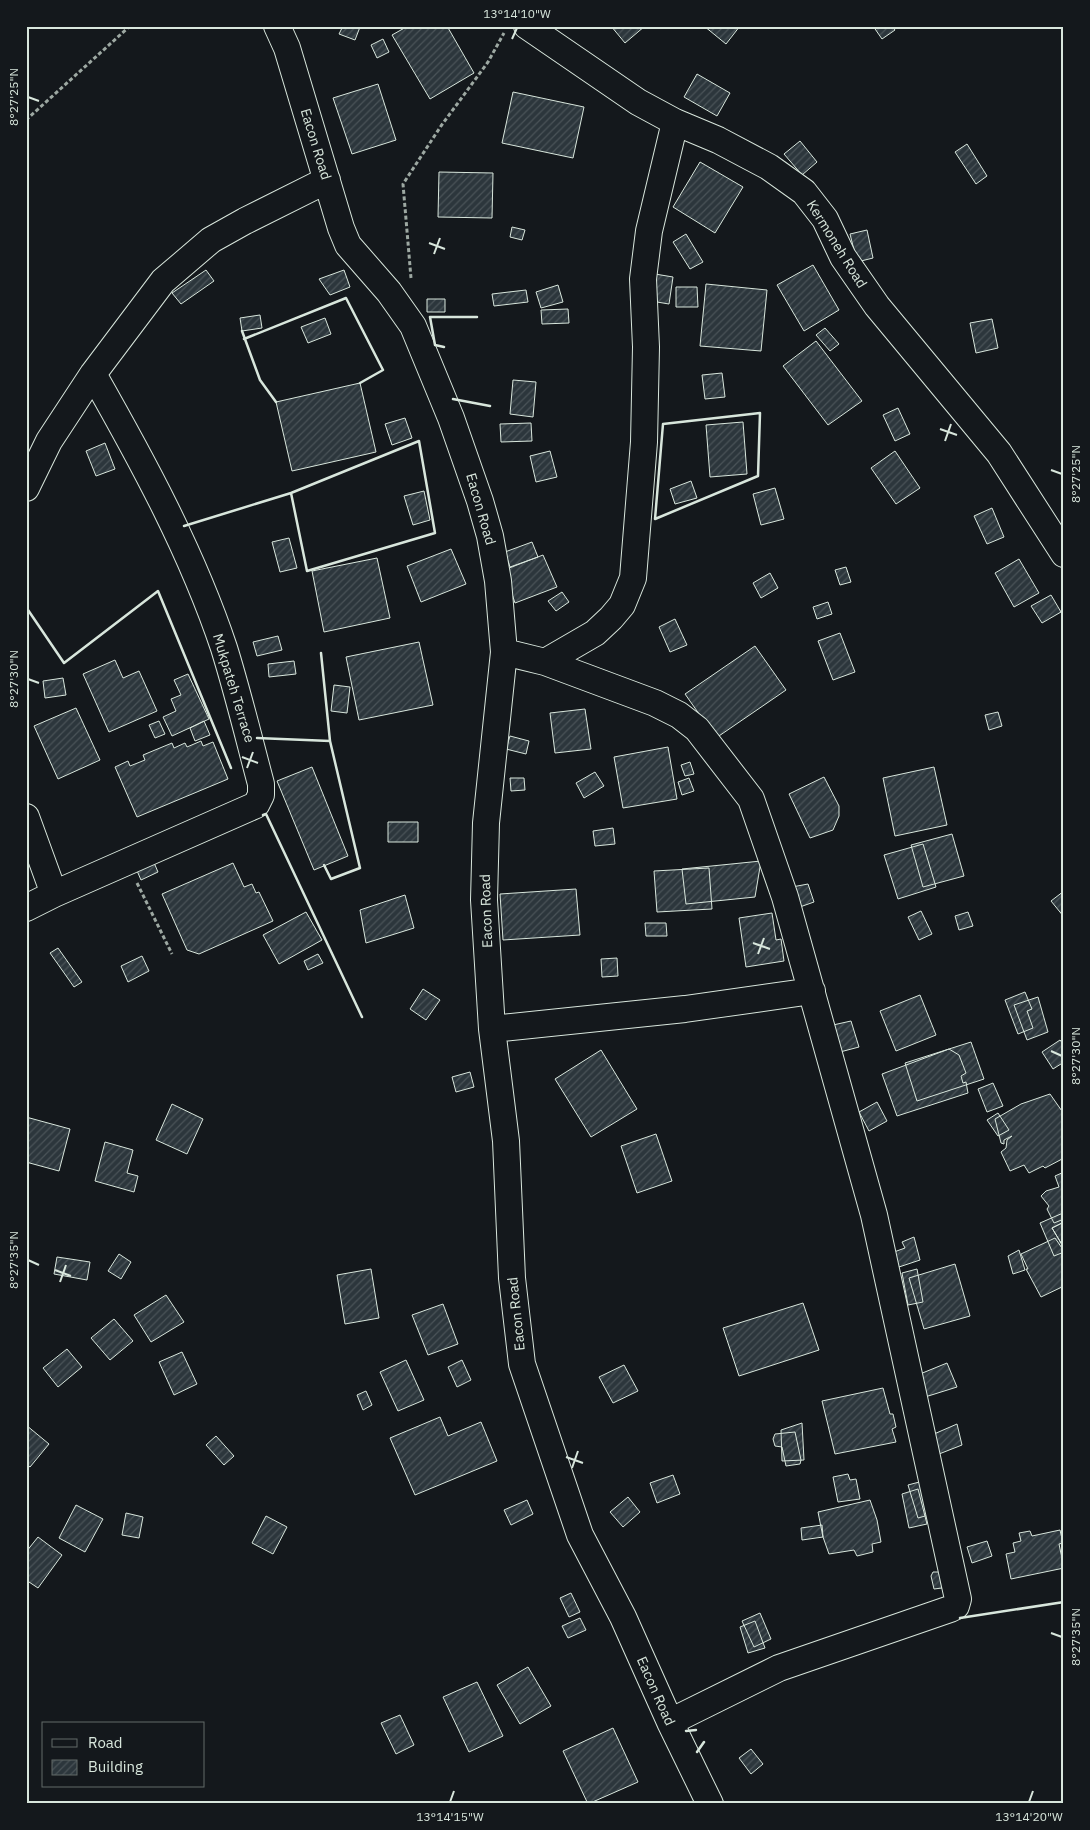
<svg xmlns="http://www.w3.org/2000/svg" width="1090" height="1830" viewBox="0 0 1090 1830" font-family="'IBM Plex Sans',sans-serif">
<defs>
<pattern id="building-hatch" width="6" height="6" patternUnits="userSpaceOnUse" patternTransform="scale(1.25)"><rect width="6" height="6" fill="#2c363c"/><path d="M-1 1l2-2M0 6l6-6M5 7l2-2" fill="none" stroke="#4a5358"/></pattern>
</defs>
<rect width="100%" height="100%" fill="#14181c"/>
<path fill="url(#building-hatch)" stroke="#d8e6dc" d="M343 26 360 27 355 40 339 34Z
M408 26H447L474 73 430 99 392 35Z
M611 26H645L625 43Z
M704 26H740L726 44Z
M873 26H892L895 30 882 39Z
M383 39 389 52 377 58 371 45Z
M697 74 730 93 717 116 684 97Z
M378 84 396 140 352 154 333 98Z
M513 92 584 107 573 158 502 143Z
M800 141 817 162 802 175 784 154Z
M967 144 987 176 976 184 955 152Z
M700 162 743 187 715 233 673 207Z
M439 172 493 173 492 218 438 217Z
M512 227 525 230 522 240 510 237Z
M867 230 873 258 857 262 850 234Z
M686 234 703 262 690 269 673 242Z
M813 265 839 310 804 331 777 285Z
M206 270 214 281 181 304 172 293Z
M344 270 350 287 330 295 319 279Z
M655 274 673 277 669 304 651 301Z
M706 284 767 290 761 351 700 346Z
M558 285 563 302 541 308 536 292Z
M676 287H697L698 307H676Z
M526 290 528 302 494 306 492 294Z
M427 299H445V312H427Z
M568 309 569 323 542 324 541 310Z
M260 315 262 328 242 331 240 318Z
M325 318 331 334 308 343 301 327Z
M992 319 998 348 976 353 970 323Z
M825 328 839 344 830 351 816 335Z
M816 341 862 401 828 425 783 366Z
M722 373 725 397 705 399 702 375Z
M513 380 536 382 533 417 510 414Z
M360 383 376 452 292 471 276 402Z
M898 408 910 434 895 441 883 415Z
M405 418 412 438 392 445 385 424Z
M743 422 747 474 710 477 706 425Z
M531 423 532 441 501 442 500 424Z
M105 443 115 469 96 476 86 451Z
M550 451 557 477 536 482 530 456Z
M895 451 920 488 896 504 871 468Z
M691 481 697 498 675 504 670 489Z
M775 488 784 519 761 525 753 494Z
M424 491 430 520 413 525 404 496Z
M992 508 1004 537 987 544 974 516Z
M289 538 297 568 280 572 272 542Z
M532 542 538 557 510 567 505 552Z
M451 549 466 584 421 602 407 566Z
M543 555 557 587 515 603 504 570Z
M377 558 390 618 324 632 312 571Z
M1019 559 1039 593 1014 607 995 573Z
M846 567 851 582 840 585 835 570Z
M770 573 778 588 761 598 753 583Z
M562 592 569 602 556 611 548 601Z
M1051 595 1061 612 1042 623 1031 606Z
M828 602 832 614 817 619 813 607Z
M675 619 687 645 670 652 659 627Z
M840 633 855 672 833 680 818 641Z
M278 636 282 650 257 656 253 642Z
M419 642 433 705 359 720 346 657Z
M755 646 786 690 716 738 685 694Z
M115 660 123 678 139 671 157 711 109 732 83 674Z
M294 661 296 674 269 677 268 664Z
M188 674 209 719 172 736 163 717 176 711 171 699 181 695 174 680Z
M63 678 66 695 45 698 43 681Z
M334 685 350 687 347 713 331 711Z
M76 708 100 760 58 779 34 726Z
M585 709 591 749 555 753 550 713Z
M998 712 1002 726 989 730 985 715Z
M159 721 165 734 155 738 149 725Z
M204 721 210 735 195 741 190 728Z
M510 736 529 741 526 754 506 749Z
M201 741 203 746 213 742 228 779 137 817 115 767 128 761 130 766 145 760 143 755 172 743 174 748 185 743 187 747Z
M668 747 677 799 623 808 614 757Z
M690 762 694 774 685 776 681 765Z
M312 767 348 856 314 870 277 781Z
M934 767 947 825 895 836 883 778Z
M595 772 604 786 584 798 576 783Z
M824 777 839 806V816L833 830 810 838 789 794Z
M510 778H524L525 790 511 791Z
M689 778 694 791 682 795 678 782Z
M388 822H418V842H388Z
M613 828 615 844 595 846 593 831Z
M952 834 964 876 923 887 911 845Z
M923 844 936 887 898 899 884 855Z
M152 858 158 872 141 880 135 866Z
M761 861 755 897 686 904 682 869Z
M233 863 244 887 252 884 256 893 259 892 273 921 199 954 187 950 162 894Z
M709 868 712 909 657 912 654 871Z
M808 884 814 902 797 908 792 887Z
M576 889 580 935 503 940 500 894Z
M1064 891V917L1051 901Z
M405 895 414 928 366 943 360 910Z
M921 911 932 934 919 940 908 917Z
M306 912 322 940 279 964 263 935Z
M968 912 973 926 959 930 955 916Z
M772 913 776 940 781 939 784 961 746 967 739 918Z
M645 923H666L667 936H646Z
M58 948 82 982 74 987 50 953Z
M318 954 323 963 308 970 304 961Z
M142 956 149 971 128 982 121 966Z
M617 958 618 976 602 977 601 959Z
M423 989 440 1000 426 1020 410 1009Z
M1025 992 1032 1009 1027 1011 1033 1028 1018 1034 1005 1000Z
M920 995 936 1035 896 1051 880 1011Z
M1038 997 1048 1032 1027 1040 1014 1005Z
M851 1021 859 1047 840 1052 833 1025Z
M1060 1040 1064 1045V1062L1053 1069 1042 1052Z
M971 1042 984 1079 917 1101 905 1063Z
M949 1049 959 1055 966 1073 961 1076 963 1083 966 1082 968 1093 897 1116 882 1074Z
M601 1050 637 1109 591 1137 555 1079Z
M470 1072 474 1087 456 1092 452 1077Z
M993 1083 1003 1106 987 1112 978 1089Z
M1050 1094 1064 1114V1158L1045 1168 1043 1166 1029 1173 1024 1165 1010 1171 1001 1152 1006 1148 1007 1140 1012 1136 1004 1140V1144L1001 1143 995 1119 1021 1104Z
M877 1102 887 1121 869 1131 859 1112Z
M172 1104 203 1119 187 1154 156 1140Z
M998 1113 1009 1130 998 1136 987 1120Z
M26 1117 70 1129 59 1171 26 1162Z
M656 1134 672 1181 637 1193 621 1146Z
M105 1142 133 1150 127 1173 138 1176 134 1192 95 1181Z
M1064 1172V1219L1054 1223 1047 1209 1049 1206 1041 1196 1046 1191 1059 1187 1055 1176Z
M1063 1213 1064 1252 1054 1256 1040 1223Z
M1064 1222V1248L1052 1228Z
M1064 1222V1248L1052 1228Z
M914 1237 920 1260 899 1267 894 1252 905 1248 902 1242Z
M1055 1238 1064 1251V1286L1041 1297 1026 1269H1028L1021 1254Z
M1019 1250 1025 1270 1013 1274 1008 1256Z
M119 1254 131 1262 121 1279 108 1271Z
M57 1257 90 1262 87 1280 54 1274Z
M955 1264 970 1316 924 1329 909 1278Z
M371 1269 379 1318 345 1324 337 1275Z
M917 1269 923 1302 908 1305 902 1273Z
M166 1295 184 1322 151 1342 134 1315Z
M803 1303 819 1350 739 1376 723 1328Z
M443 1304 458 1344 428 1355 412 1315Z
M114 1319 133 1341 110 1360 91 1338Z
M67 1349 82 1367 58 1387 43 1368Z
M182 1352 197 1384 174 1395 159 1362Z
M406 1360 424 1400 398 1411 380 1372Z
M462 1360 471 1380 457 1387 448 1367Z
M947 1363 957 1387 925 1397 920 1374Z
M624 1365 638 1391 613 1403 599 1377Z
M883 1388 890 1414H893L896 1427 892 1429 896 1442 835 1454 822 1401Z
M366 1391 372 1405 363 1410 357 1395Z
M440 1417 448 1436 481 1422 497 1461 415 1495 390 1438Z
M802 1423 804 1460 782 1461 781 1430Z
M957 1424 962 1445 939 1454 934 1434Z
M26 1425 49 1444 30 1467 26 1464Z
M795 1432 801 1460 800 1464 786 1466 782 1447 775 1446 773 1439 775 1434Z
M216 1436 234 1456 224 1465 206 1445Z
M848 1474 850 1480 856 1479 860 1499 838 1502 833 1477Z
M673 1475 680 1494 657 1503 650 1483Z
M923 1481 932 1514 918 1518 908 1485Z
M918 1489 927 1524 909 1528 902 1494Z
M628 1497 640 1512 623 1527 610 1512Z
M527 1500 533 1514 511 1525 504 1510Z
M870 1500 877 1520 881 1542 872 1544 873 1552 857 1556 854 1550 829 1554 823 1537 818 1512Z
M76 1505 103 1519 85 1552 59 1538Z
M126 1513 143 1517 139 1538 122 1535Z
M266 1516 287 1527 273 1554 252 1543Z
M822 1525 823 1537 802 1540 801 1528Z
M1060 1530 1063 1543 1059 1544 1064 1568 1011 1579 1006 1554 1015 1552 1013 1543 1021 1541 1019 1533 1030 1531 1032 1536Z
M38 1537 62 1555 38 1588 26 1580V1552Z
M987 1541 992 1556 972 1563 967 1547Z
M933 1572H939L942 1588 934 1589 931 1576Z
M571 1593 580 1612 569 1617 560 1598Z
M760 1613 771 1639 754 1647 742 1621Z
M580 1618 586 1630 568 1638 562 1626Z
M755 1621 765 1648 748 1653 740 1627Z
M528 1667 551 1706 520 1724 497 1685Z
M477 1682 503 1736 469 1752 443 1697Z
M400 1715 414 1745 396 1754 381 1723Z
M613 1728 638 1782 588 1804 563 1751Z
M751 1749 763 1764 751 1774 739 1758Z"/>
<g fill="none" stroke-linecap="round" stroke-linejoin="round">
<g stroke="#d8e6dc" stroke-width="28">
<path id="minor" d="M277 26 287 48 341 228 348 245 389 292 413 326 451 418 480 501 490 536 498 581 504 652 486 823 484 900 492 1029 506 1141 512 1278 522 1364 580 1535 623 1617 670 1722 710 1804
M527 26 638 102 675 122 718 140 769 167 804 192 825 219 843 257 877 306 999 453 1064 554
M26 488 49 441 93 374 163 281 211 240 245 221 327 180
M504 652 545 662 655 703 679 715 697 729 751 799 785 897 874 1215 958 1599 956 1606 950 1609 779 1668 670 1722
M545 662 595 633 611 618 622 605 633 578 644 442 646 347 643 279 649 231 675 122
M26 817 54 894
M26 908 54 894 256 805 261 795V784C249 739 238 693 224 648 192 552 143 462 93 374
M492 1029 685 1009 812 991"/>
</g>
<path stroke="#9da8a2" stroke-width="3" stroke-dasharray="4 2.5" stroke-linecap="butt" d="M26 120 130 26
M411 278 403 184 441 126 488 62 504 33
M137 883 172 954"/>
<use href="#minor" stroke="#14181c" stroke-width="26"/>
<path stroke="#d8e6dc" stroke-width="2.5" d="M242 331 260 380 276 402
M244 339 346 298 383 370 360 383
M444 347 435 345 430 317H477
M453 399 490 406
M760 413 758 476 655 519 663 424Z
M419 441 435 533 307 571 291 493Z
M184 526 291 493
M26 607 64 663 158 591 231 768
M321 653 330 741
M257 738 330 741 360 868 331 879 324 865
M263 815 266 814 362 1017
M960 1618 1064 1602
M686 1731 696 1730
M697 1752 704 1742"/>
</g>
<path fill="none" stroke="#d8e6dc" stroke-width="2" d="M512 39 517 28M28 97 39 101M429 243 445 249M434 254 440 238M940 429 957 435M945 441 951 424M1051 470 1062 474M28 679 39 683M242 757 258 763M247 768 253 752M753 943 770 949M758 954 764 938M1051 1051 1062 1056M28 1260 39 1265M55 1270 71 1276M60 1282 66 1265M566 1457 583 1463M572 1468 578 1451M1051 1633 1062 1637M450 1802 454 1791M1029 1802 1033 1791"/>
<g text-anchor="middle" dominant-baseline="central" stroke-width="4" stroke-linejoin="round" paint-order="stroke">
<g font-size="14" fill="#d8e6dc" stroke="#14181c">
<text transform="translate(316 144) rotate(73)">Eacon Road</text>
<text transform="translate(837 244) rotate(58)">Kermoneh Road</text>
<text transform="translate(481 509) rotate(74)">Eacon Road</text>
<text transform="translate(234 688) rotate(73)">Mukpateh Terrace</text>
<text transform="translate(486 911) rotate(-92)">Eacon Road</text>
<text transform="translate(516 1314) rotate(-96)">Eacon Road</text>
<text transform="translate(656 1691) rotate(66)">Eacon Road</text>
</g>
</g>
<rect width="1090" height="1830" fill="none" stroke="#14181c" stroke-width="55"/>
<rect x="42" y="1722" width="162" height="65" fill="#14181c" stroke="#626a69"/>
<rect x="52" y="1739" width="25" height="8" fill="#14181c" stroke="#626a69"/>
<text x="88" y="1748" font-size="15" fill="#d8e6dc">Road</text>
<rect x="52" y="1760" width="25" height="15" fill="url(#building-hatch)" stroke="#626a69"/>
<text x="88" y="1772" font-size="15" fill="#d8e6dc">Building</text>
<rect x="28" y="28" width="1034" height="1774" fill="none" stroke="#d8e6dc" stroke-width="2"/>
<g font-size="12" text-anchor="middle" fill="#d8e6dc">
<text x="517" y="18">13°14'10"W</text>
<text transform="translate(14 97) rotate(-90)" y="4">8°27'25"N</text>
<text transform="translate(1076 474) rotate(-90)" y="4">8°27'25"N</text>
<text transform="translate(14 679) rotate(-90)" y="4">8°27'30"N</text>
<text transform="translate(1076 1056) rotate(-90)" y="4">8°27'30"N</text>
<text transform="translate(14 1260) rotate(-90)" y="4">8°27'35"N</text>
<text transform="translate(1076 1637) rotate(-90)" y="4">8°27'35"N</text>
<text x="450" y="1821">13°14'15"W</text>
<text x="1029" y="1821">13°14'20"W</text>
</g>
</svg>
